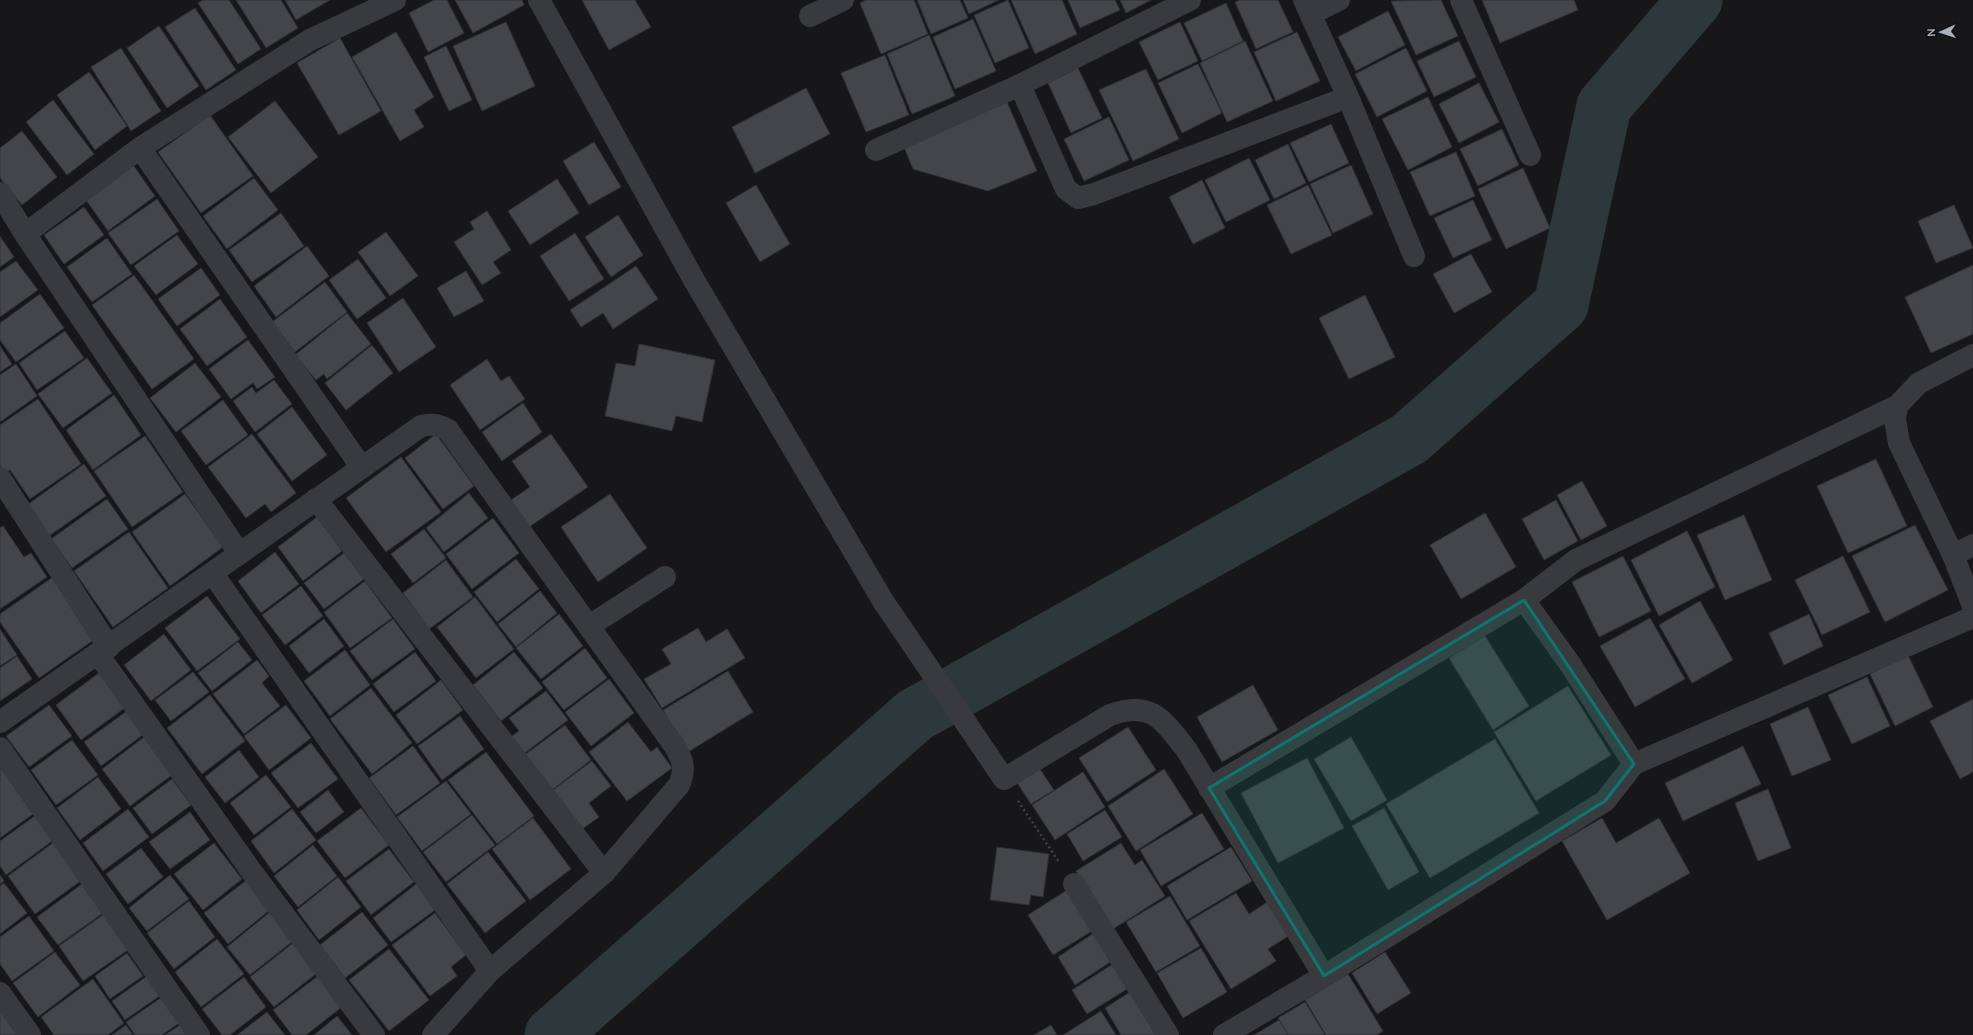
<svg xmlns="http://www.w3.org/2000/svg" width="1973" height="1035" viewBox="0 0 1973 1035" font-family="'Nunito Sans',sans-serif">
<rect width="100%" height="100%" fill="#171719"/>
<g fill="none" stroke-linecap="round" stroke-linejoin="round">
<path stroke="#2d383d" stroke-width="55" d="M552 1035 915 715 1409 439 1561 305 1604 106 1695 0"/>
</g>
<path fill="#434549" stroke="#313135" d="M203 0H229L261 49 238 64 198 3Z
M236 0H281L298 28 266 48Z
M285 0H330L296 20Z
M434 0H447L464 33 428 52 409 13Z
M455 0H522L524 5 473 33Z
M582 0H635L651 27 609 50Z
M866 0H914L928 34 881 54 860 3Z
M917 0H960L968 18 931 34Z
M963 0H999L969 14Z
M1008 0 1029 48 995 63 974 15Z
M1011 0H1062L1077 34 1035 54Z
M1068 0H1115L1120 10 1080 28Z
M1120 0H1151L1126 13Z
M1240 0H1278L1293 32 1256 49 1235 2Z
M1441 0 1458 36 1416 55 1391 1Z
M1482 0H1574L1578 10 1500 43Z
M1226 3 1243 41 1202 61 1184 23Z
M195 8 236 70 206 90 165 27Z
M1388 11 1405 45 1356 71 1338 37Z
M973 19 996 71 955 89 933 37Z
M506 22 535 86 482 111 453 46Z
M1180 22 1198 61 1158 80 1139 42Z
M159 26 199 86 167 108 127 48Z
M396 32 434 97 414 110 424 127 400 141 352 57Z
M1297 32 1320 81 1276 101 1254 52Z
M929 35 955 96 912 114 887 54Z
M340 38 381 111 339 135 297 63Z
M1245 41 1273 101 1227 122 1200 63Z
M1459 41 1476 77 1434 97 1417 61Z
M446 46 472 100 449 111 424 57Z
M121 48 161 111 131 131 91 67Z
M1406 48 1427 91 1377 117 1355 74Z
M885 55 909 115 866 132 841 73Z
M1198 64 1222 113 1182 133 1158 83Z
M1078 68 1102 118 1071 133 1048 83Z
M1146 69 1179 139 1133 161 1099 90Z
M89 72 127 126 95 150 57 95Z
M1479 83 1499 122 1459 143 1439 104Z
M806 88 830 134 755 173 732 127Z
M1428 97 1452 147 1408 170 1382 119Z
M53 100 94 154 67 175 26 122Z
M275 101 318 157 271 193 228 137Z
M1007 102 1037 171 988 191 913 169 904 147Z
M210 115 253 176 201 213 158 152Z
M1109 117 1129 160 1084 181 1064 139Z
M1331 124 1349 163 1309 182 1290 143Z
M1502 129 1519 165 1478 186 1460 149Z
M22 131 57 177 22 205 0 178V148Z
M594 142 621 187 589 205 563 161Z
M1288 144 1306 183 1274 199 1255 160Z
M1456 152 1475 196 1430 216 1410 172Z
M1249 158 1270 200 1226 222 1205 180Z
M133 165 155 196 108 231 86 200Z
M1351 165 1373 214 1333 233 1310 184Z
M1523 168 1550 228 1506 249 1478 189Z
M254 178 278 210 227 249 203 216Z
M557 179 579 213 530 245 508 211Z
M1202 180 1225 228 1193 244 1169 197Z
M756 185 790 244 760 262 726 203Z
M1308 185 1332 235 1291 254 1267 205Z
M157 199 179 231 131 265 108 233Z
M1473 200 1492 240 1453 258 1434 218Z
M1954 205 1973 248 1936 263 1918 221Z
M84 207 104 235 64 264 44 235Z
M487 211 511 250 493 262 501 273 482 285 454 242 474 229 470 222Z
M281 213 304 246 252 282 229 250Z
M618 215 643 255 611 277 585 237Z
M386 232 418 276 390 296 358 252Z
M575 233 604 279 569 301 540 256Z
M177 235 198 264 156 295 134 266Z
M0 236 14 257 0 267Z
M107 238 132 274 92 302 67 267Z
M307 246 329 276 276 317 254 286Z
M1471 254 1492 292 1454 313 1433 274Z
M358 259 386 298 357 319 329 280Z
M16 261 38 290 0 317V272Z
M1973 265V334L1931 353 1905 297Z
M636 266 658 299 613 329 603 313 581 327 570 310Z
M201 268 220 295 177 326 158 299Z
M466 271 484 301 454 317 437 288Z
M134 275 194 359 152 389 92 305Z
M325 282 347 312 295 352 272 322Z
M40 294 64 328 16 362 0 340V323Z
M1365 295 1395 357 1349 379 1319 318Z
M403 298 436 347 399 372 367 323Z
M220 299 247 337 207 366 180 329Z
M347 313 371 344 327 379 324 374 316 380 295 355Z
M65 331 84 358 37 390 19 363Z
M248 340 275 377 257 389 253 383 231 399 209 369Z
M639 344 715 360 702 422 676 416 672 431 605 416 616 363 635 366Z
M372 345 393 373 346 410 325 383Z
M0 346 12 364 0 372Z
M87 358 112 393 63 428 38 394Z
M487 359 501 381 509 376 525 399 480 430 450 385Z
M195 363 221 397 176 432 150 398Z
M16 364 37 396 0 422V375Z
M274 380 292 404 255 432 233 401 252 387 256 393Z
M114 395 141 435 93 470 66 430Z
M38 399 81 464 30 499 10 470 5 473 0 466V425Z
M223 400 248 435 206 465 181 431Z
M523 403 542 432 502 461 482 432Z
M292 407 327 455 292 481 257 434Z
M252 434 296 493 271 512 265 504 246 518 208 467Z
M436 434 474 486 443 509 405 458Z
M551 434 588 487 529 527 511 500 530 487 512 461Z
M145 436 183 492 132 527 94 471Z
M401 457 441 512 386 552 346 498Z
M1876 459 1907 526 1848 553 1817 486Z
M84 464 106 496 49 536 27 505Z
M1582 481 1607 526 1581 540 1557 495Z
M469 493 488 518 444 552 426 528Z
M185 494 223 547 170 586 132 532Z
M610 494 647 548 598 582 561 527Z
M107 499 128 529 72 568 51 539Z
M1556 500 1578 541 1544 560 1522 519Z
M1485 513 1516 567 1461 599 1430 545Z
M1744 515 1772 580 1725 600 1697 535Z
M317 517 342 551 303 581 278 547Z
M493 518 519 553 472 589 446 554Z
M1915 525 1948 590 1885 622 1852 556Z
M3 526 24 557 31 553 47 577 0 609V528Z
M424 529 446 558 413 583 391 554Z
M1687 531 1715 587 1659 616 1631 560Z
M129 532 168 588 113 627 74 571Z
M275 552 299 584 261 613 238 581Z
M344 553 364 579 324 609 304 583Z
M1623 556 1651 611 1599 637 1572 582Z
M1843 556 1870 612 1822 635 1795 580Z
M516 559 539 589 497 622 474 592Z
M446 560 473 597 429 629 403 593Z
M53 577 95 639 39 678 0 622V614Z
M365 581 392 618 350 648 324 612Z
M301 586 323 616 285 645 262 615Z
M540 591 557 613 516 647 498 624Z
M207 596 240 639 197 671 165 628Z
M475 597 514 649 476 678 437 627Z
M1700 601 1733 660 1692 683 1659 625Z
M559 614 583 646 541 679 516 648Z
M1809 614 1823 646 1784 665 1769 633Z
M1650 618 1685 679 1635 707 1600 646Z
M324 619 344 646 309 673 289 646Z
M393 619 415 649 372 680 350 651Z
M698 628 706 642 727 629 745 658 662 708 644 679 671 664 662 649Z
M0 629 17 655 0 666Z
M164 634 191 670 151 701 124 665Z
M1485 636 1529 706 1493 730 1449 658Z
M238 642 252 660 212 691 198 673Z
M585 648 607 678 564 710 542 682Z
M345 650 370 685 330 716 304 681Z
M415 652 436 681 394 712 373 684Z
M514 652 543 688 501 721 473 685Z
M1908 655 1933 707 1895 726 1870 674Z
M17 656 32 679 0 701V668Z
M257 660 269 676 262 683 280 706 244 734 213 694Z
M728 671 753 712 688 752 663 710Z
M100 672 126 707 81 740 56 705Z
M193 672 209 692 171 721 155 700Z
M1867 677 1890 726 1852 744 1828 695Z
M609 679 634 713 591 746 565 712Z
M441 680 463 710 417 744 396 715Z
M1253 685 1278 730 1222 762 1197 717Z
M1568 686 1611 755 1536 801 1494 732Z
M371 688 412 743 372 774 330 719Z
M546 691 568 720 521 756 508 739 519 731 509 718Z
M210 695 245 741 202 774 167 728Z
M1973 699V772L1960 779 1930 721Z
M49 705 72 736 29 767 6 736Z
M286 705 311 738 269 770 244 736Z
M1808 707 1831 760 1792 776 1770 724Z
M127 711 144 734 101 766 84 742Z
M460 716 484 749 442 780 418 746Z
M628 722 651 752 657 747 672 768 627 801 589 752Z
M565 725 591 760 548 793 522 757Z
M1128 727 1156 770 1107 802 1079 758Z
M144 737 172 775 130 806 102 769Z
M1351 737 1387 800 1351 821 1314 759Z
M1495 739 1539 813 1430 878 1386 804Z
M72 740 98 775 56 805 31 770Z
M311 743 338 779 298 808 271 773Z
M413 746 440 783 396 815 369 778Z
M1743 746 1761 784 1683 821 1665 783Z
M239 750 259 777 225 803 205 777Z
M486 752 534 816 497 844 448 780Z
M1307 758 1344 828 1278 863 1241 793Z
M592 761 611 786 589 803 599 817 578 832 549 793Z
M0 766 33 814 0 838Z
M1038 766 1054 790 1031 804 1016 781Z
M1164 769 1193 814 1136 851 1108 806Z
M1083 772 1105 807 1055 840 1032 805Z
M266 775 291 807 254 835 230 803Z
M98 777 121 809 80 840 57 808Z
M172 779 191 805 152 834 133 808Z
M446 781 471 814 422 851 397 817Z
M1768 789 1791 848 1758 861 1735 803Z
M328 790 344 812 316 833 300 812Z
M361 808 389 845 345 878 317 841Z
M1384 808 1419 872 1388 890 1352 826Z
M128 809 149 837 103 871 83 843Z
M292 809 316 840 274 873 251 841Z
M1105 810 1122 837 1083 861 1067 834Z
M190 812 210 840 170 869 149 842Z
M1202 813 1224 849 1161 886 1140 850Z
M36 815 55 839 6 875 0 866V841Z
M472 815 495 845 446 882 423 852Z
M533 818 571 869 530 900 492 849Z
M1602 818 1616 843 1659 818 1690 873 1607 920 1562 841Z
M54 842 82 880 35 914 8 876Z
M214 843 242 879 203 910 174 874Z
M1121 843 1135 865 1142 860 1165 896 1113 929 1076 871Z
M313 845 337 876 298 907 274 876Z
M997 847 1049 854 1043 897 1031 895 1029 905 990 900Z
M1231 847 1252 881 1187 920 1167 886Z
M141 848 163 877 128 904 106 874Z
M389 849 414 882 371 915 346 881Z
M488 852 526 901 485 933 447 884Z
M0 875 4 881 0 884Z
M170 875 189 899 147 931 129 908Z
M338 877 361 907 319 940 297 910Z
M248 879 271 909 228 944 204 913Z
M4 883 27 913 0 934V886Z
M82 884 103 913 58 945 37 917Z
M416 884 435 910 391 942 373 918Z
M1067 890 1092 931 1053 955 1028 915Z
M1236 893 1249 914 1269 901 1290 935 1268 949 1276 961 1231 989 1189 921Z
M1170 896 1200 946 1156 972 1126 922Z
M189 901 215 937 174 969 147 933Z
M270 912 293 941 250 975 227 947Z
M362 912 388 945 345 978 320 945Z
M435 913 466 955 451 967 457 976 430 996 392 945Z
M104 914 128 950 83 981 59 946Z
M29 916 54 951 12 981 0 964V937Z
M1097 931 1115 959 1075 985 1058 957Z
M217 939 244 974 201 1007 175 972Z
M293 943 317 973 274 1007 250 977Z
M1201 948 1227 992 1183 1018 1157 973Z
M389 949 429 1000 389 1031 349 980Z
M55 952 80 985 38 1017 13 983Z
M1385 952 1411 993 1377 1014 1352 973Z
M127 953 143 976 110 999 95 976Z
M1113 964 1127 989 1087 1014 1072 990Z
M150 974 164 993 125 1020 112 1001Z
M1348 974 1383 1031 1377 1035H1326L1305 1000Z
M318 976 342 1007 306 1035H292L273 1010Z
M244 977 266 1007 230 1035H222L202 1009Z
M93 979 124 1023 108 1035H54L41 1017Z
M1130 992 1156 1035H1121L1105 1008Z
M165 995 182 1021 162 1035H135L126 1022Z
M1305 1002 1325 1035H1288L1278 1018Z
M0 1009 18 1035H0Z
M1101 1011 1116 1035H1063Z
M267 1012 285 1035H237Z
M337 1016 352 1035H314Z
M1279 1020 1288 1035H1254Z
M183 1023 191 1035H165Z
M126 1025 133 1035H112Z
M1051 1025 1057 1035H1034Z"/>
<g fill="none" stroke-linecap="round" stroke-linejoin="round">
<path stroke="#3e4145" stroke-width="2.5" stroke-dasharray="2 3" stroke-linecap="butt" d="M1018 801 1059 862"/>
<path stroke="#383a3e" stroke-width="22" d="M539 0 694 280 883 601 1004 779 1110 715C1151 700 1162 719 1186 749L1324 976
M1304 0 1348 97 1414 256
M1461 0 1530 155
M1311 14 1339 0
M810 16 843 0
M1020 85 1066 189 1078 198 1094 194 1348 97
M140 148 362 468
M876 150 1020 85 1190 0
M0 193 25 234 239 553
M25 234 140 148 310 40 395 0
M1973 355 1919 383 1897 406 1895 419 1899 443 1953 555 1973 606
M0 478 109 647
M316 499 604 873
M1953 555 1973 545
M213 574 490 971
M1524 600 1576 560 1897 406
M589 626 665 577
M98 654 249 868 374 1035
M0 722 421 426C432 424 438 424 448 430L674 745C683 760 686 768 679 785L604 873 490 971 433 1035
M0 748 199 1035
M1209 788 1524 600 1570 664 1634 764
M1074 884 1168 1035
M0 993 30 1035
M1224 1035 1324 976 1605 801 1634 764 1973 617"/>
</g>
<path fill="#0f766e" fill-opacity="0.2" stroke="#0f766e" stroke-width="3" stroke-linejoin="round" d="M1524 600 1634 764 1605 801 1324 976 1209 788Z"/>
<g transform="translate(1941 32) rotate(267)" stroke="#121214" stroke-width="3" paint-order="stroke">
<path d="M0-3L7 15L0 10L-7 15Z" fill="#a9b0b9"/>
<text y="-6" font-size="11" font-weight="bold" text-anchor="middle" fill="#a9b0b9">N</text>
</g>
</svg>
